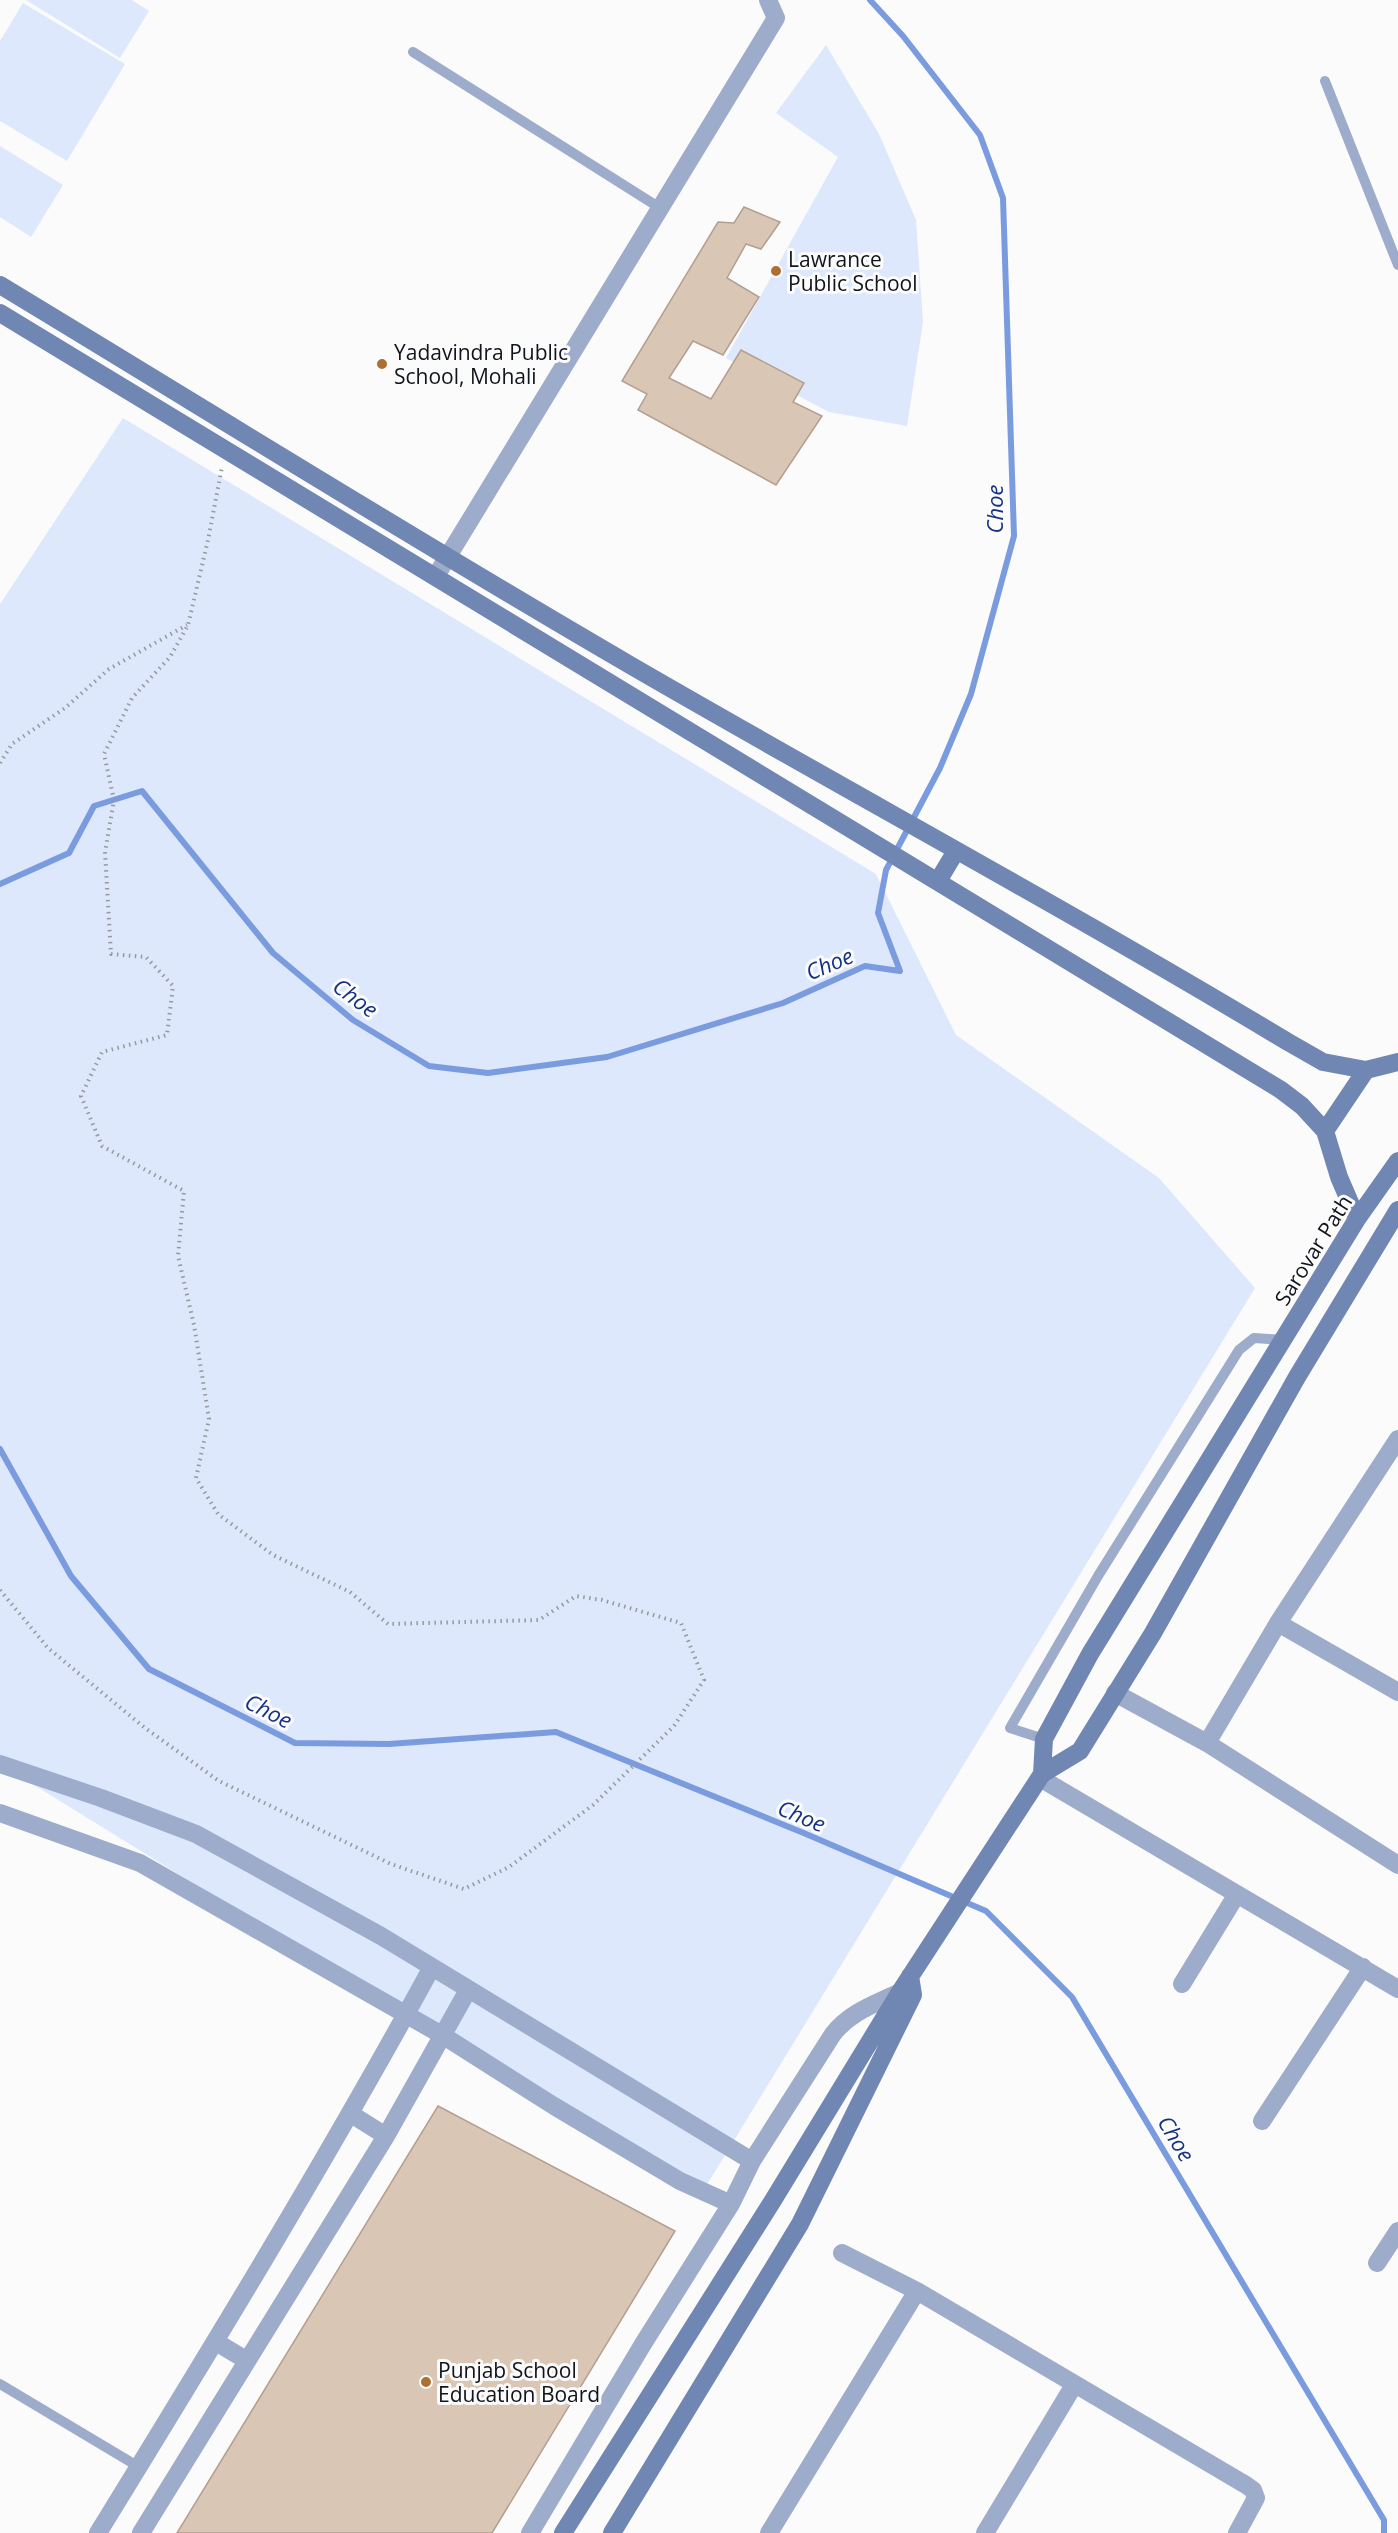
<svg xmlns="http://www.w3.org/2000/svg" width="1398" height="2533" viewBox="0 0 1398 2533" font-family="'Open Sans',sans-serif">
<rect width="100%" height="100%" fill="#fbfbfb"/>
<path fill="#dde8fd" d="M26 0H132L149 11 120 58Z
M23 3 125 64 67 161 0 121V41Z
M826 45 879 134 916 220 923 322 907 426 829 412 726 358 838 157 776 113Z
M0 146 63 185 31 237 0 217Z
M123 418 876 874 956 1035 1159 1178 1255 1288 700 2196 0 1764V604Z"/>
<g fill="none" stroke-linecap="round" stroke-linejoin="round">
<path stroke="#7b9bdf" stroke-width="6" d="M0 884 69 853 94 806 142 791 273 953 353 1020 429 1066 488 1073 607 1057 783 1003 865 966 900 971 878 913 886 870 940 768 971 694 1014 536 1003 198 980 135 903 36 870 0
M0 1449 71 1576 149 1669 295 1743 389 1744 556 1732 806 1834 986 1911 1072 1997 1384 2520V2533"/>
</g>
<path fill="#dac6b5" stroke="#b39f8f" stroke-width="1.5" d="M744 207 780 222 761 249 746 244 727 278 759 297 723 355 693 341 669 378 711 399 741 350 804 383 793 402 822 416 776 485 638 410 647 394 622 381 718 222 734 223Z
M438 2106 675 2231 492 2533H177Z"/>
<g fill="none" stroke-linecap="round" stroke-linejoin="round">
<path stroke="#97999c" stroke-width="4" stroke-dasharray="1.5 4.5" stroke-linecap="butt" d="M0 763 12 744 65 708 109 669 187 625
M0 1590 48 1648 145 1728 219 1781 391 1864 464 1889 509 1867 593 1805 674 1726 704 1680 681 1623 602 1600 576 1596 539 1620 388 1624 350 1592 273 1555 218 1514 196 1478 209 1419 194 1325 178 1256 184 1191 102 1146 81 1096 102 1052 167 1035 173 986 146 957 111 954 105 852 114 800 104 754 132 698 170 657 188 625 208 540 222 467"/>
<path stroke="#9daccb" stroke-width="10" d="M413 52 660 208
M1325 81 1398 265
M1044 1739 1010 1728 1098 1576 1239 1350 1254 1338 1284 1340
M0 2384 139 2467"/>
<path stroke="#9daccb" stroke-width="18" d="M436 576 776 18 768 0
M1278 1623 1398 1692
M1115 1693 1207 1743 1398 1865
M1207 1743 1278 1623 1398 1439
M1040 1778 1398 1989
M1182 1984 1237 1894
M1262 2121 1363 1967
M842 2253 917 2291 1246 2485 1253 2490 1256 2498 1237 2533
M1377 2263 1398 2231
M769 2533 917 2291
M985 2533 1074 2385"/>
<path stroke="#9daccb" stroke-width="18" d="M0 1764 101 1798 196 1834 381 1936 752 2161
M0 1813 140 1863 442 2035 554 2106 680 2181 731 2204
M351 2114 386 2136
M216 2342 246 2360
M98 2533C213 2346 327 2159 432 1967
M141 2533 386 2136 468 1990
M530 2533 643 2344 731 2204 752 2161 833 2034C850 2012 875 2004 900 1992"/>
<path stroke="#7086b3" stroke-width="18" d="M0 285C210 412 418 542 630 665 849 792 1072 912 1288 1042L1323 1062 1366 1070 1398 1062
M0 313 1281 1090 1302 1106 1325 1131 1339 1177 1357 1219
M938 881 956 851
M1325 1131 1366 1070
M1042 1774 1044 1739 1090 1654 1357 1219 1398 1161
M563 2533 772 2202 900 1992 1042 1774 1080 1751 1153 1633 1297 1377 1398 1210
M612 2533 800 2224 913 1995 910 1976"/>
</g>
<g fill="#ac7032" stroke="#fbfbfb" stroke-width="2">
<circle cx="776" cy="271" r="6"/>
<circle cx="382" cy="364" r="6"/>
<circle cx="426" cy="2382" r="6"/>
</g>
<g text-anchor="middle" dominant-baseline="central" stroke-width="6" stroke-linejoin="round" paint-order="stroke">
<g font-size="21" fill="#10141b" stroke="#fbfbfb" text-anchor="start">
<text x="788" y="259">Lawrance<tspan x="788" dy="24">Public School</tspan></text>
<text x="394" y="352">Yadavindra Public<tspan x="394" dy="24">School, Mohali</tspan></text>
<text x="438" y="2370">Punjab School<tspan x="438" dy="24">Education Board</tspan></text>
</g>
<g font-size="21" fill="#10141b" stroke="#fbfbfb">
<text transform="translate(1313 1250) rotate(-58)">Sarovar Path</text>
</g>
<g font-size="22" font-style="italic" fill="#153281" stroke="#fbfbfb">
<text transform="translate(994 509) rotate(-90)">Choe</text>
<text transform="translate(829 963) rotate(-23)">Choe</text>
<text transform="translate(356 997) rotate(37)">Choe</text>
<text transform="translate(269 1710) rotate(27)">Choe</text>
<text transform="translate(802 1815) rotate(23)">Choe</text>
<text transform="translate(1177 2138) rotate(59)">Choe</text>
</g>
</g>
</svg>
